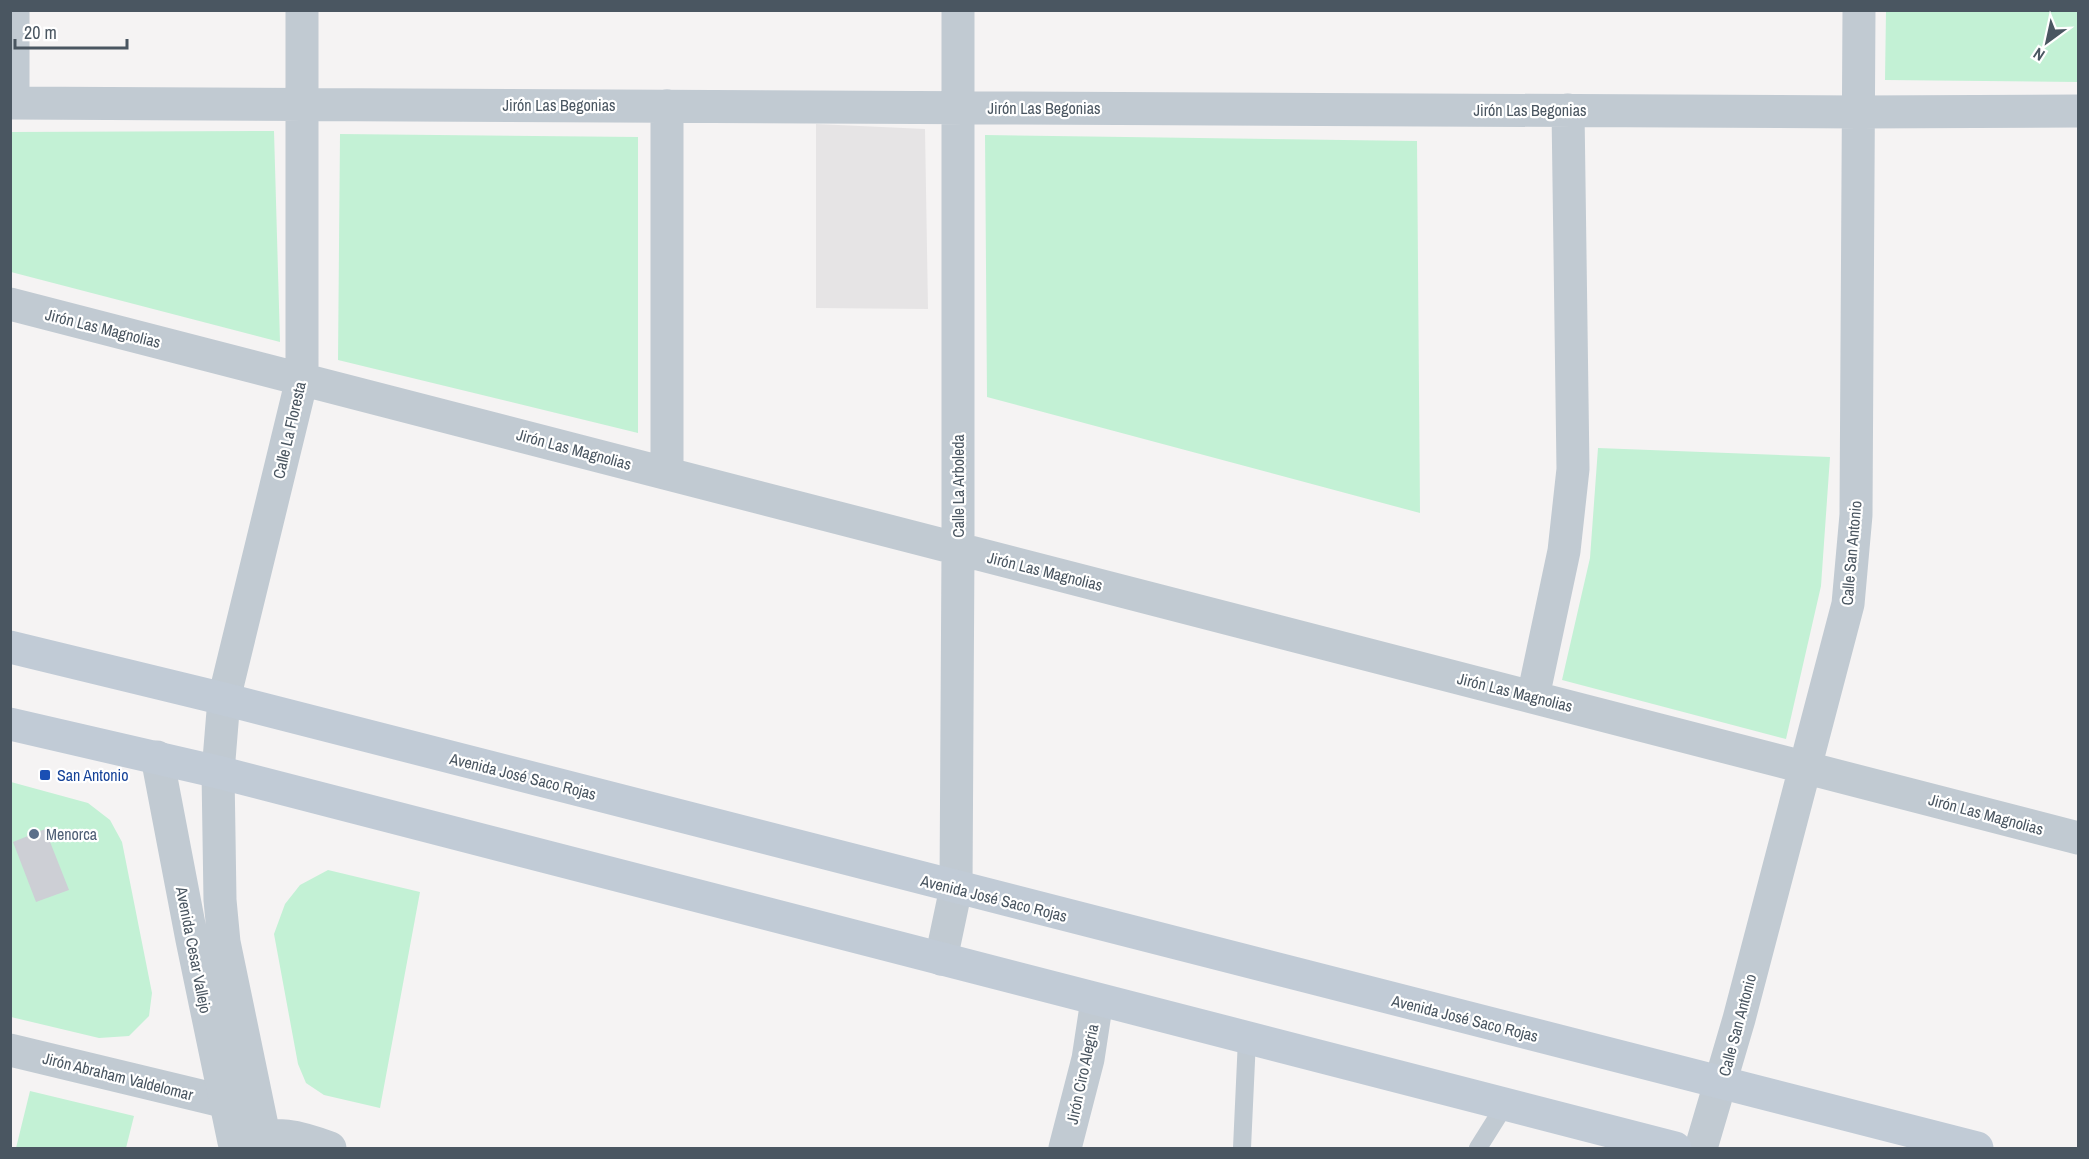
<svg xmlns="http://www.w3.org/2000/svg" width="2089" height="1159" viewBox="0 0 2089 1159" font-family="'Archivo Narrow',sans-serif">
<rect width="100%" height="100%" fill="#f5f3f3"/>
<path fill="#e6e4e5" d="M816 124 925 129 928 309 816 308Z"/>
<path fill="#c3f1d5" d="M1886 11H2078V82L1885 80Z
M274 131 280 342 11 272V132Z
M340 134 638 137V433L338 360Z
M985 135 1417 141 1420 513 987 397Z
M1598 448 1830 457 1821 586 1786 739 1562 680 1590 558Z
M11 782 88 803 110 820 122 842 152 993 149 1016 129 1036 99 1038 11 1017Z
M328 870 420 892 380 1108 324 1095 306 1083 298 1064 274 934 285 904 300 885Z
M30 1091 134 1116 126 1148H16Z"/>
<path fill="#cdcfd5" d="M45 829 69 890 36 902 13 842Z"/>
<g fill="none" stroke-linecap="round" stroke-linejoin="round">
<path stroke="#c1cad2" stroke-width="18" d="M1242 1148 1247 1039
M1478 1148 1505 1105"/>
<path stroke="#c1cad2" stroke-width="33" d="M10 103 1859 112 2078 111
M13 103V10
M10 304 2078 838
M667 473V106
M1533 697 1564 551 1573 469 1568 110
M218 772 224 699 302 379V10
M941 959 956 888 958 549V10
M10 1050 226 1102
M1065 1148 1088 1059 1097 1000
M1701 1148 1739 1019 1848 604 1856 515 1859 10"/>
<path stroke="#c1cad2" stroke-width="33" d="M157 757 192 940 234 1142
M218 772 220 900 224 942 264 1135
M242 1140C277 1131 298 1136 330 1148"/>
<path stroke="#c1cbd6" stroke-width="33" d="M10 647 224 699 1977 1148
M10 724 218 772 1675 1148"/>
</g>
<rect fill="#1a4fb4" stroke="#fff" stroke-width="2" x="39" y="769" width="12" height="12" rx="3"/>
<circle fill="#5c6f8a" stroke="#fff" stroke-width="2" cx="34" cy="834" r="6"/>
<g text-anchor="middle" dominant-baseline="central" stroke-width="4.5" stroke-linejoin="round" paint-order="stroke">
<g font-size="16" fill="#4a5661" stroke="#fff">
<text x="559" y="105">Jirón Las Begonias</text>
<text x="1044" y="108">Jirón Las Begonias</text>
<text x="1530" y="110">Jirón Las Begonias</text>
<text transform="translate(103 328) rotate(14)">Jirón Las Magnolias</text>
<text transform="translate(289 430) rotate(-77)">Calle La Floresta</text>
<text transform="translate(574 449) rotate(15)">Jirón Las Magnolias</text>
<text transform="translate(958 486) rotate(-90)">Calle La Arboleda</text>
<text transform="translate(1851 553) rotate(-85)">Calle San Antonio</text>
<text transform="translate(1045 571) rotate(14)">Jirón Las Magnolias</text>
<text transform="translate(1515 692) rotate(14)">Jirón Las Magnolias</text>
<text transform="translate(523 776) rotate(14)">Avenida José Saco Rojas</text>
<text transform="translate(1986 814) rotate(15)">Jirón Las Magnolias</text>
<text transform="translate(994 898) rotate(14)">Avenida José Saco Rojas</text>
<text transform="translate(194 950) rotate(79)">Avenida Cesar Vallejo</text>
<text transform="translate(1465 1018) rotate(14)">Avenida José Saco Rojas</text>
<text transform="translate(1737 1025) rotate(-75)">Calle San Antonio</text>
<text transform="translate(1082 1074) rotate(-78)">Jirón Ciro Alegria</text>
<text transform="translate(118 1076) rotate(14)">Jirón Abraham Valdelomar</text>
</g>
<g font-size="16" fill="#164399" stroke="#fff" text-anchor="start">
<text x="57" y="775">San Antonio</text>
</g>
<g font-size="16" fill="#4e5e75" stroke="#fff" text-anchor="start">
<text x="46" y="834">Menorca</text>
</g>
</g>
<rect width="2089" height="1159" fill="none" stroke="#4a5661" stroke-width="24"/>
<g transform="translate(2047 42) rotate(213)" stroke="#ffffff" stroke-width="4.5" paint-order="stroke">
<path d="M0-4.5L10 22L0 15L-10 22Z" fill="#4a5661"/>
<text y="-9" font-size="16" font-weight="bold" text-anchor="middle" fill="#4a5661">N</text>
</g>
<path d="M15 39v9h112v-9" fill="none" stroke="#4a5661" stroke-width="3"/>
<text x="24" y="39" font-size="18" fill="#4a5661" stroke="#ffffff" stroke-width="4.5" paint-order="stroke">20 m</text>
</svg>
